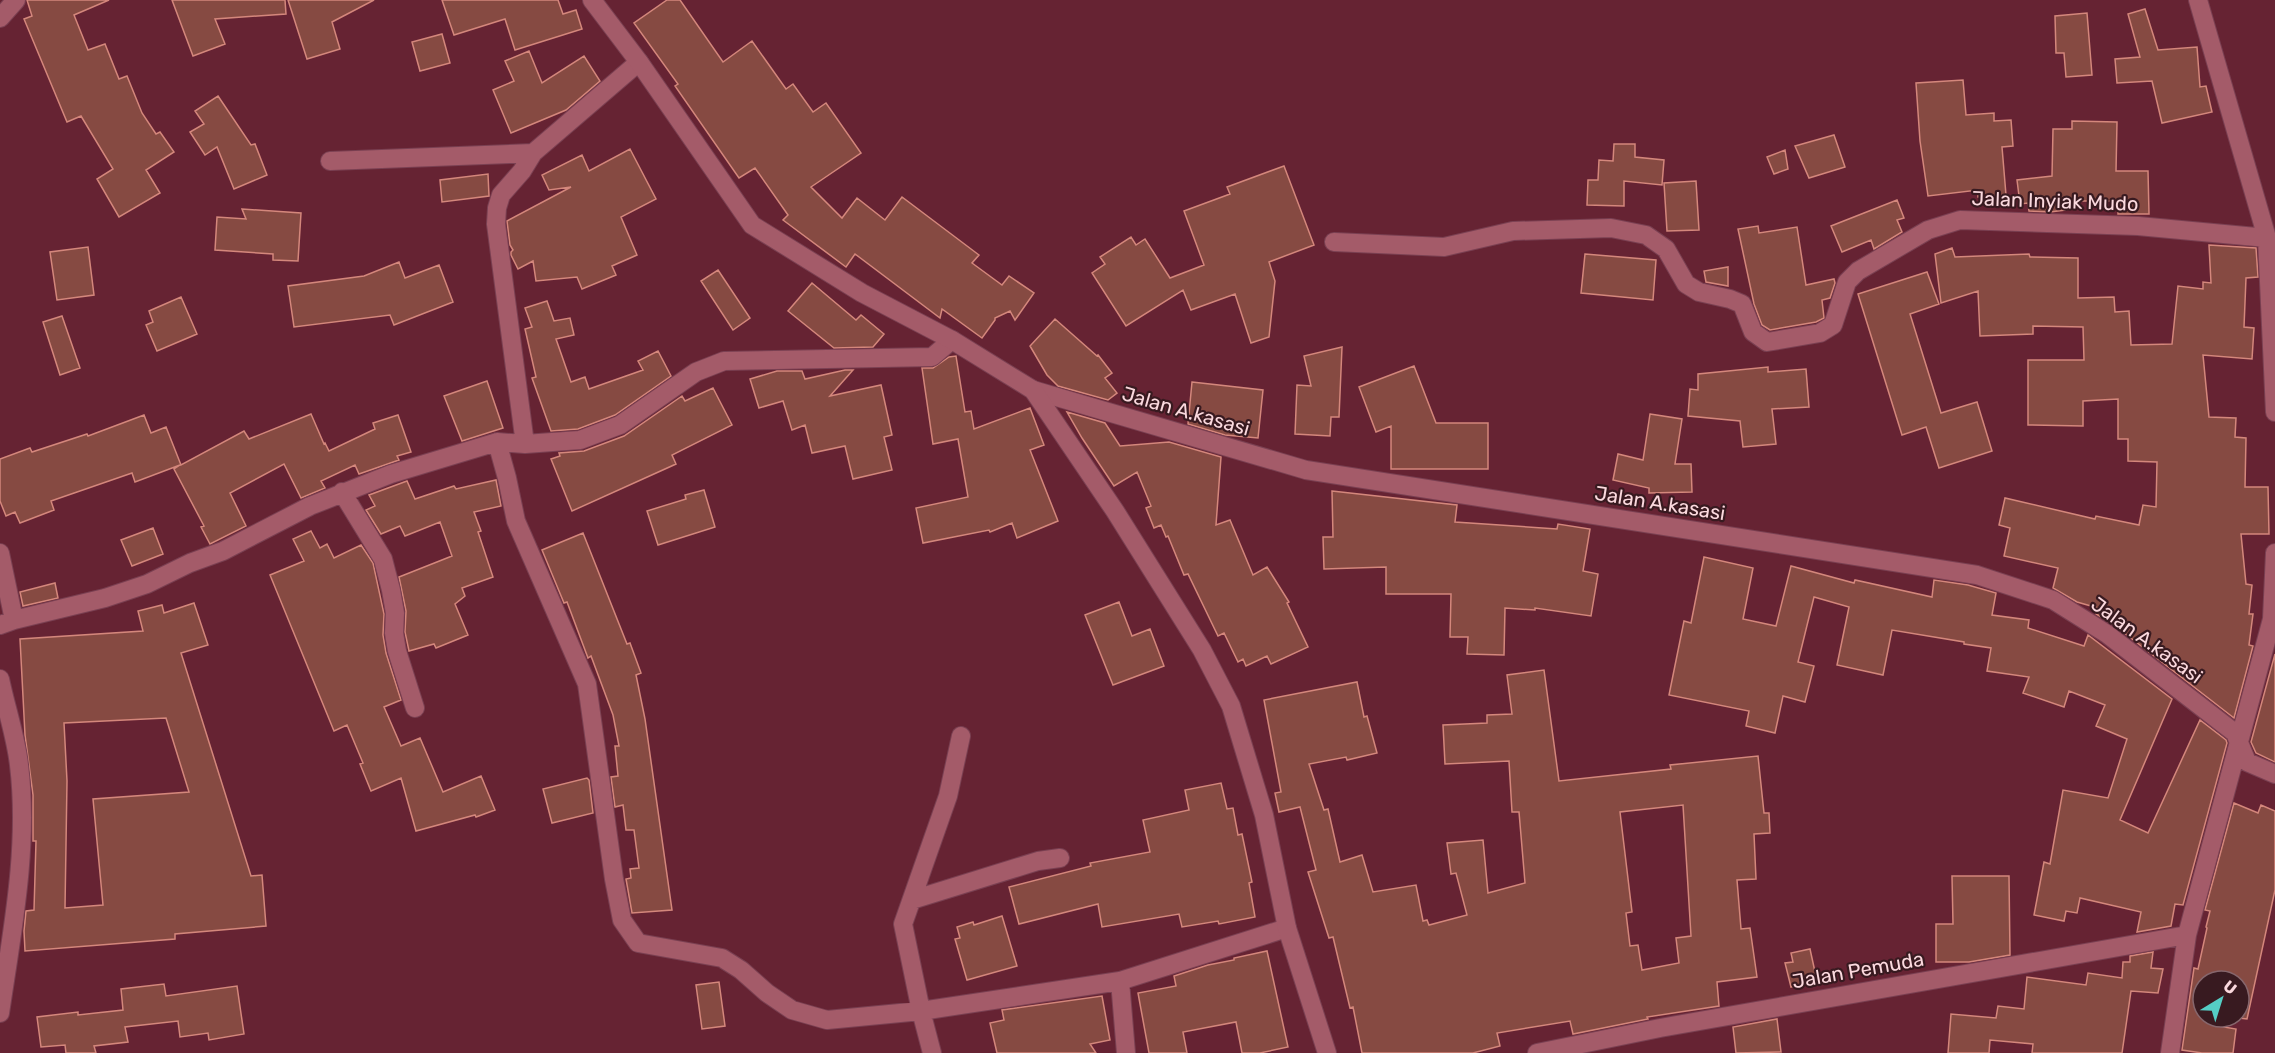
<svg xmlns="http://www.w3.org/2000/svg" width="2275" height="1053" viewBox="0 0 2275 1053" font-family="Rubik,sans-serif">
<rect width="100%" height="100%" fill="#662333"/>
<path fill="#864a42" stroke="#d4877c" stroke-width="1.5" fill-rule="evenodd" d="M27 0H109L74 15 88 50 105 44 119 79 127 76 142 113 156 134 160 132 174 152 146 170 160 193 119 217 97 179 113 169 81 116 67 122 24 19 32 16Z
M172 0H285L286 14 215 19 225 44 193 56Z
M288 0H374L332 22 340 49 307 59Z
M442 0H558L563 14 576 10 582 29 515 50 505 19 454 35Z
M667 0H680L723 62 752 41 786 89 793 84 813 112 826 103 861 153 811 187 842 218 857 198 885 220 902 197 979 255 972 263 1002 285 1009 276 1034 293 1015 320 1010 311 995 318V320L982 338 942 309 940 318 855 254 846 267 783 220 788 215 755 168 739 178 675 86 678 84 634 23Z
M2145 9 2158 50 2197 47 2200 87 2206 86 2212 112 2162 123 2152 81 2117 83 2115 59 2140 57 2128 14Z
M2087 13 2092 75 2066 77 2064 53H2056L2055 16Z
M442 34 450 63 420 71 412 42Z
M529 51 542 83 584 56 600 81 566 110 511 133 493 90 514 81 505 61Z
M1963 80 1966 115 1994 113V121L2011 120 2013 146 2002 147 2006 195 1978 197V190L1928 196 1920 141 1916 83Z
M218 96 251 145 255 144 267 175 234 189 217 147 205 155 190 132 204 124 195 111Z
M2072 121 2117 122 2116 171H2148L2149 214H2118V201H2063L2065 210 2050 212 2029 211 2028 203 2020 204 2017 180 2052 176 2053 129H2072Z
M1834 135 1845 167 1809 178 1795 146Z
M1614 144H1635V157L1664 160 1662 185 1624 181V206L1587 205 1588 180H1598L1599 160 1613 161Z
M630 149 656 199 621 217 637 255 612 266 616 275 582 289 577 277 536 281 533 261 518 269 511 255V252L513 250 510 245 507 221 571 187 549 190 542 175 582 155 589 171Z
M1785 150 1788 169 1774 174 1767 157Z
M1284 166 1314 245 1269 262 1275 281 1269 337 1251 343 1235 294 1191 310 1183 290 1126 326 1092 273 1105 264 1100 257 1131 237 1136 245 1145 239 1170 278 1204 265 1184 211 1230 194 1227 187Z
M488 174 489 196 442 202 440 180Z
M1696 181 1699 230 1667 231 1664 183Z
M1897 200 1904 218 1897 220 1902 232 1874 249 1871 240 1842 252 1831 226Z
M242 209 301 213 298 261 273 260V254L215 250 217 217 246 219Z
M1758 226 1759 233 1797 227 1806 285 1834 279 1835 283 1830 298 1822 300 1824 318 1816 322 1770 330 1762 325 1754 304 1738 229Z
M2209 245 2256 248 2258 277 2246 278 2244 327 2254 328 2252 359 2203 355 2209 417 2236 418 2235 437 2246 438 2245 487H2268L2269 534H2241L2246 584 2252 585 2249 614H2253L2249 645 2253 646 2234 718 2114 625 2096 614 2098 608 2077 602 2053 588 2058 568 2004 556 2010 528 1999 525 2005 498 2095 519 2096 516 2139 525 2143 505 2156 507 2157 462 2128 461V439H2118V399L2083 401V426L2028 425V360H2084L2083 327 2033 326V334L1980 336 1978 291 1941 303 1935 254 1952 248 1955 257 2029 254 2030 257 2078 258V298L2114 297 2115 312 2129 311 2131 345 2172 344 2178 286 2203 289V282L2211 283Z
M88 247 94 295 57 300 50 252Z
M1585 254 1656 260 1653 300 1581 293Z
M399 262 405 278 439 265 453 302 394 325 390 315 294 327 288 286 364 276Z
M1728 267V286L1706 282 1704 271Z
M718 270 750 318 733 330 701 281Z
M1927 272 1939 304 1910 314 1941 413 1977 402 1992 451 1939 468 1926 427 1902 435 1858 294Z
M812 283 856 320 861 315 884 334 873 347 834 348 788 311Z
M181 297 197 334 157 351 146 325 153 322 149 311Z
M547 301 554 321 570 318 574 335 556 339 571 382 585 377 589 389 643 370 638 361 658 351 671 376 615 415 578 429 551 431 532 378 536 377 525 329 532 327 525 308Z
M62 316 80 368 60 375 43 322Z
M1055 319 1097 356 1098 355 1112 373 1105 378 1117 393 1108 400 1058 386 1047 375 1030 346Z
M1342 347 1339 417H1331L1330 436 1295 434 1297 385 1311 386 1304 356Z
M956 356 965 412 971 411 974 429 1030 408 1044 445 1030 450 1058 521 1017 538 1012 523 990 532 989 530 923 543 916 508 968 497 958 439 933 444 922 368H933L949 357Z
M1414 366 1436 423H1488V469H1391V426L1376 432 1359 387Z
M1768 367V372L1806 369 1809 407 1772 409 1776 444 1743 447 1740 421 1688 416 1690 389 1698 390V374Z
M845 370H853L830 396 881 385 892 435 884 437 892 470 853 479 845 446 812 453 805 425 792 430 783 401 759 408 750 379 777 371H802L805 379Z
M487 381 503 428 462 441 444 396Z
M1192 382 1263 390 1258 438 1225 435 1188 424Z
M713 388 732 425 672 455 676 464 572 511 551 459 560 456 559 453 584 451 624 436 682 396 685 401Z
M1067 412 1105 423 1120 446 1169 442 1221 457 1216 525 1230 520 1253 575 1267 567 1289 602 1287 603 1308 647 1271 664 1267 656 1246 666 1243 659 1238 662 1224 633 1218 636 1188 574 1184 575 1168 536 1166 537 1161 525 1154 528 1146 508 1151 506 1137 472 1114 486 1082 438Z
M311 414 324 444 325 443 329 451 375 429 373 423 398 415 411 452 397 456 399 460 359 474 355 465 321 481 325 488 301 498 284 464 230 493 246 526 210 544 201 527 204 526 174 469 180 465 135 482 132 473 51 501 54 510 20 523 15 512 6 516 0 501V459L30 448 32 452 87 434 88 436 144 415 151 433 166 427 181 465 244 431 249 439Z
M1650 414 1682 419 1675 464H1691L1692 492 1649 493V488L1613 480 1618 454 1643 460Z
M496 480 501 506 474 512 481 531 478 532 493 577 462 588 465 596 455 604 468 635 436 648 434 644 409 651 405 632 406 611 399 577 452 556 440 522 405 536 400 526 381 534 366 510 375 506 369 495 407 481 415 499 454 486 456 489Z
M704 490 715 527 658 545 647 511 686 499 685 495Z
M1332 491 1457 505 1455 522 1557 529 1558 524 1590 529 1583 571 1598 574 1591 616 1535 608V610L1505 608 1504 655 1467 654 1468 637H1450L1451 594H1386V567L1324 569 1323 537H1333Z
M153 528 163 554 132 566 121 540Z
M311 531 320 548 327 544 334 558 361 545 373 563 384 614 383 635 386 653 401 700 384 707 401 746 420 738 443 792 481 776 495 810 476 817 475 815 416 831 401 778 371 791 360 764 363 763 347 725 334 731 270 575 304 561 293 539Z
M583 533 627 644 630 643 641 673 636 675 645 719 672 910 632 913 626 879 631 878 630 869 639 868 634 830H626L623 805 615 807 611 777 618 776 615 746H619L613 715 591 656 588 658 567 602 564 603 542 550Z
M1704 557 1753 568 1743 619 1776 626 1791 566 1854 583 1855 580 1932 597 1934 580 1968 585 1996 593 1992 615 2029 620 2028 628 2084 646 2088 635 2172 699 2120 820 2148 833 2200 720 2226 740 2227 743 2183 905 2175 904 2171 926 2137 932 2141 912 2080 898 2077 913 2066 911 2064 921 2034 915 2044 862 2050 864 2063 790 2108 798 2127 739 2096 726 2105 705 2069 691 2064 707 2023 693 2029 677 1987 671 1991 648 1964 644V642L1892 630 1883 675 1837 665 1849 607 1814 597 1798 662 1814 666 1805 702 1783 696 1775 733 1746 726 1749 711 1669 695 1684 621 1691 623Z
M55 583 58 598 23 606 20 592Z
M1119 602 1132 636 1150 629 1164 666 1113 685 1085 615Z
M194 603 208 645 181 653 251 876 262 875 266 926 175 934V939L25 951 24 931 26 911 34 910 36 841H33V795L25 735 20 639 143 631 138 611 162 605 164 613ZM166 718 189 792 93 799 103 905 65 908 67 781 64 723Z
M2275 654V762L2256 753 2251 742Z
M1544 670 1559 781 1671 769 1670 765 1758 756 1764 813H1769L1770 833 1754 834 1756 879 1737 880 1741 929 1750 928 1757 977 1717 982 1719 1006 1647 1017 1648 1019 1573 1034 1570 1021 1497 1033 1500 1046 1473 1053H1362L1353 1007 1350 1008 1333 937 1329 938 1308 872 1316 870 1300 807 1279 812 1275 793 1281 792 1264 700 1357 682 1364 717 1367 716 1377 753 1347 760 1346 757 1309 764 1324 810 1328 809 1340 862 1362 855 1373 892 1416 885 1423 921 1427 920 1429 925 1467 915 1456 873 1451 874 1447 843 1483 840 1488 893 1525 883 1519 812H1512L1509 761 1445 764 1443 725 1487 723V715L1512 714 1507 675ZM1683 805 1691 936 1676 938 1679 963 1642 970 1638 945 1630 946 1626 913 1632 912 1620 812Z
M587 778 589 780 593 813 552 823 543 789Z
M1221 783 1227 809 1233 808 1238 835 1242 834 1252 882 1249 883 1255 917 1219 924 1218 921 1182 927 1179 914 1102 927 1098 904 1019 924 1009 887 1091 866 1090 863 1150 852 1143 820 1189 810 1185 790Z
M2234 803 2258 813 2261 805 2275 811V890L2247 1019 2239 1018V981H2203V1017H2220L2218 1026 2236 1029 2233 1053H2202L2182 1050 2194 968 2198 969 2207 928 2206 927 2210 911 2205 910Z
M1952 876H2009L2010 955 1969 962H1936V924H1953Z
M1002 916 1017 966 967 980 955 939 960 938 957 927 973 922 974 925Z
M1810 949 1817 981 1791 987 1785 963 1793 962 1791 953Z
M1267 951 1288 1047 1260 1053H1242L1236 1022 1183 1032 1187 1053H1149L1138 993 1176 986 1174 976 1208 965 1234 960V958Z
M2153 952 2151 968 2163 969 2158 993 2131 991 2122 1053H2032L2033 1044 1990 1040 1989 1053H1948L1951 1014 1996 1018 1998 1006 2024 1009 2027 977 2086 985 2088 973 2122 978 2123 962H2130V956Z
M719 982 725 1026 702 1029 696 985Z
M164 984 166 996 237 986 244 1034 209 1040 208 1033 180 1037 178 1021 125 1027 128 1042 94 1046 96 1053H66L65 1045 41 1047 37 1017 78 1012V1015L123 1010 121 989Z
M1102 996 1110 1040 1090 1044 1096 1053H997L990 1023 1004 1020 1002 1010Z
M1777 1019 1781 1052 1736 1053 1733 1027Z"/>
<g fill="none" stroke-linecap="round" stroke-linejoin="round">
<g stroke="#7a4052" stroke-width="20">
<path id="minor" d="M2198 0 2267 238 2275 412
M0 18 16 0
M330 161 533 153
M1334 242 1444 247 1513 231 1611 228 1646 235 1666 249 1686 284 1699 292 1730 299 1742 304 1753 332 1767 342 1820 333 1833 325 1847 282 1858 271 1928 230 1960 220 2138 226 2267 238
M1033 390 1306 470 1977 575 2053 600 2107 634 2235 733 2247 762 2275 774
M497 442 507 478 516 521 587 684 614 879 622 920 638 943 722 958 741 970 767 993 792 1010 827 1020 921 1011 1120 981 1287 928
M525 444 496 224 497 208 501 195 522 171 533 153 639 62
M342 492 383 559 391 590 395 613 394 633 397 651 415 708
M0 553 14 620
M0 625 14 620 105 598 147 584 190 563 223 551 310 506 391 474 497 442 525 444 580 440 620 425 696 372 724 361 932 357 952 340
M0 679C6 708 16 737 19 765 29 847 12 932 0 1013
M912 900 1038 861 1060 858
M1120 981 1126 1053
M932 1053 921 1011 903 924 948 796 961 736
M1537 1053 1660 1028 2187 935
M2170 1053 2187 935 2272 619 2275 553"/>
</g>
<g stroke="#7a4052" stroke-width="20">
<path id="secondary" d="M592 0 639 62 752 225 862 293 952 340 1033 390 1115 511 1202 650 1231 706 1264 815 1287 928 1327 1053"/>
</g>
<use href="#minor" stroke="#a45b69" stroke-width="18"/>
<use href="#secondary" stroke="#a45b69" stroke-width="18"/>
</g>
<g text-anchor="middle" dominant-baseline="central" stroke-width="4.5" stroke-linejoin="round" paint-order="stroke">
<g font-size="20" fill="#fbd9de" stroke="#381a20">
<text transform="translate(2055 201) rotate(2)">Jalan Inyiak Mudo</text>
<text transform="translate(1186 411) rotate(16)">Jalan A.kasasi</text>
<text transform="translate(1660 503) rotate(9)">Jalan A.kasasi</text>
<text transform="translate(2147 640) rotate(36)">Jalan A.kasasi</text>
<text transform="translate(1858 970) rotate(-10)">Jalan Pemuda</text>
</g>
</g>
<g transform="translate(2221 999) rotate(38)"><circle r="28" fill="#381a20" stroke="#86666c" stroke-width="1.5"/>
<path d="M0-4.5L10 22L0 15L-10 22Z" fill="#55cec5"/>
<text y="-9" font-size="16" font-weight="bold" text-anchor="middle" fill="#fbd9de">U</text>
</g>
</svg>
